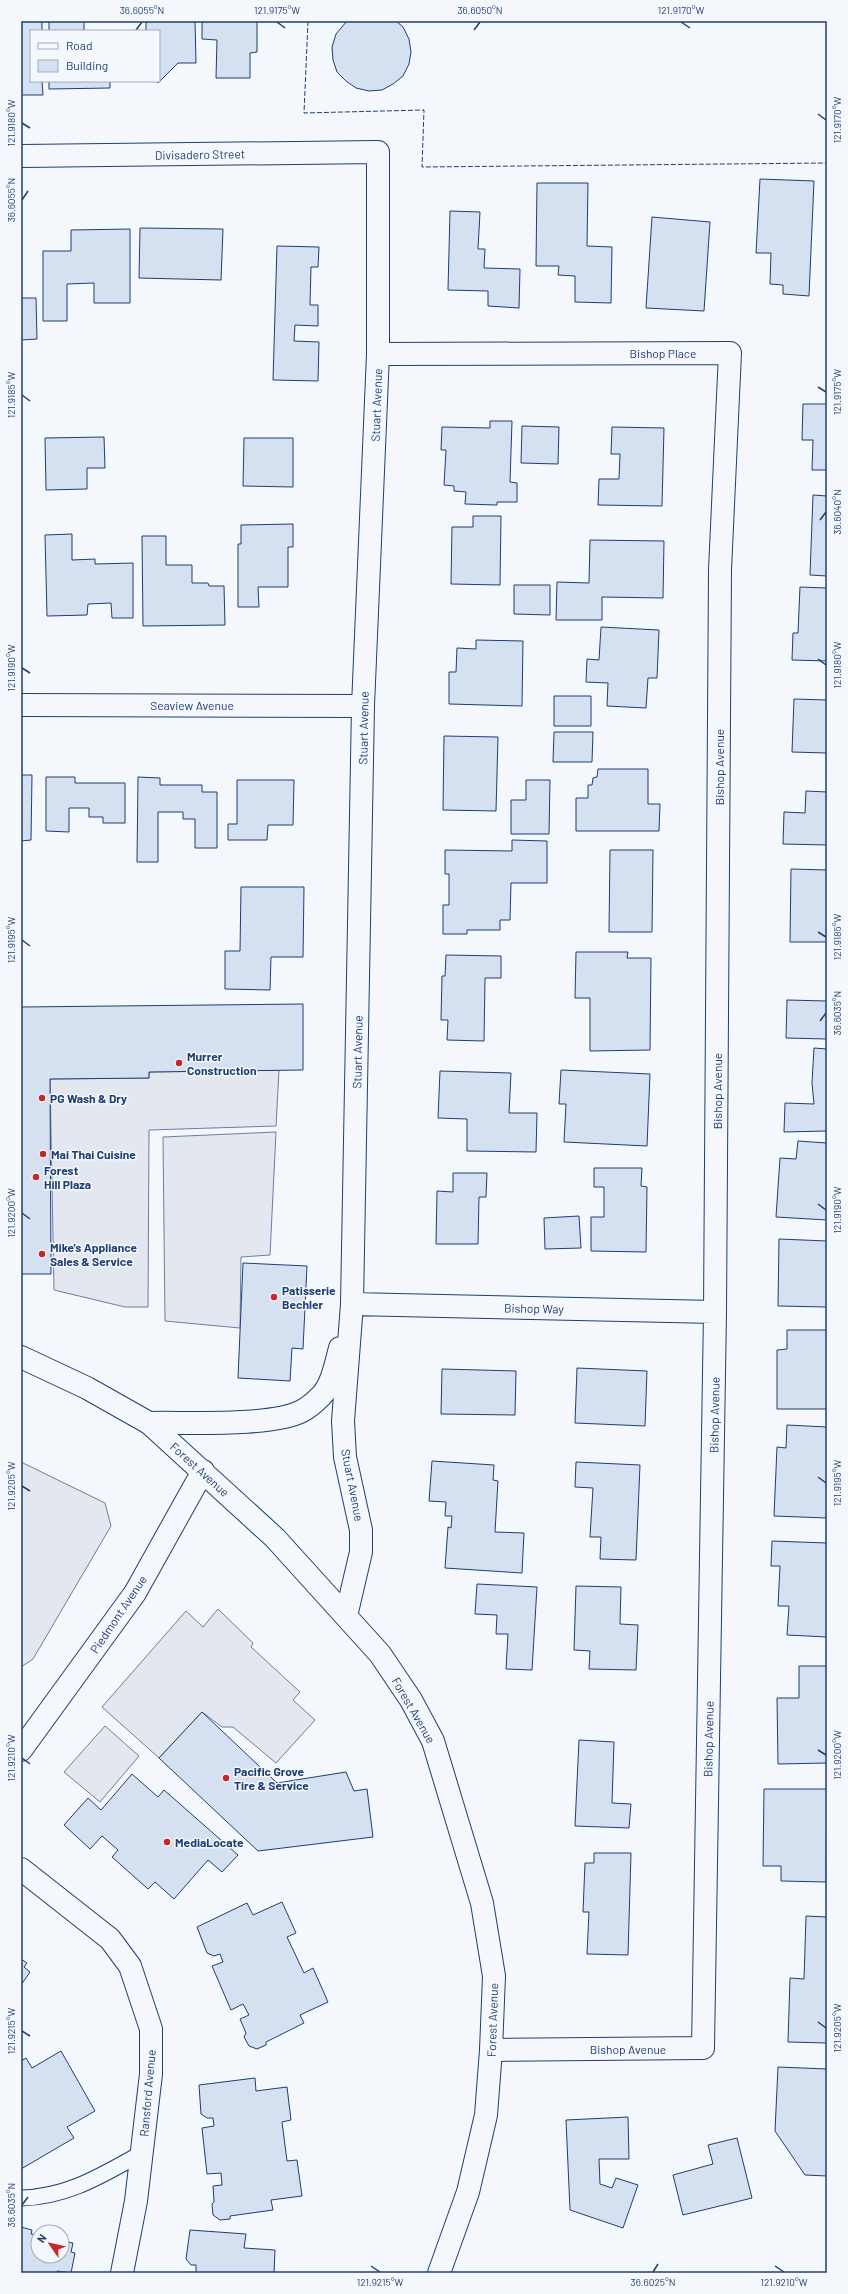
<svg xmlns="http://www.w3.org/2000/svg" width="848" height="2294" viewBox="0 0 848 2294" font-family="Barlow,sans-serif">
<rect width="100%" height="100%" fill="#f4f7fb"/>
<path fill="#e3e8f0" stroke="#687fa3" d="M279 1070 276 1126 149 1130 148 1307H125L54 1290 50 1079 149 1078V1072Z
M276 1132 270 1255 241 1257 240 1328 165 1321 163 1137Z
M21 1462 105 1503 111 1526 33 1659 21 1667Z
M218 1609 253 1643 251 1647 300 1692 293 1700 315 1720 276 1763 233 1727H222L202 1712 159 1758 102 1707 186 1611 203 1627Z
M105 1726 139 1756 100 1802 64 1772Z"/>
<path fill="#d5e0f0" stroke="#1d3f73" d="M21 21H42V31H31V81H42L43 95H21Z
M49 21H84V31H49Z
M146 21H195L196 63H178L158 83 156 81H159V31H146Z
M202 21H257V52L250 53V78H216L217 40 202 39Z
M347 21H396L403 27 409 39 411 52 409 64 403 76 393 84 382 90 369 91 356 88 346 81 337 72 333 60 332 47 336 34Z
M49 81H110V88L49 89Z
M760 179 814 181 809 296 783 294V285L770 284 771 253H756Z
M537 183H588L587 246 612 247 611 303 575 302V276L558 275 559 266H536Z
M450 211 480 212 478 249H485L484 268 520 269 519 308 488 306V291L448 290Z
M652 217 710 222 704 311 646 308Z
M140 228 223 229 221 280 139 278Z
M130 229V303H94V283L67 284V321H43V251H71V230Z
M277 246 319 247 318 267H311L310 305H318V326L295 325 294 341 319 342 318 381 273 380Z
M21 298H36L37 339 21 340Z
M803 404H827V470H812L813 440H802Z
M490 421H512L510 482 517 483V502H497V505L465 504 466 492 454 491V486L444 485 446 450H441L442 427 490 428Z
M522 426 559 427 558 464 521 463Z
M612 427 664 428 662 506 598 505 599 479H619L620 454H611Z
M104 437 105 468H87V489L46 490 45 438Z
M244 438H293V487L243 486Z
M813 495 827 496V576L810 575Z
M473 516H501L500 585 451 584 452 527H473Z
M293 524V547H288V587H258L259 607H238V544H241V525Z
M72 534V560L95 559V564L133 563V618H112L111 603 88 604 87 615 47 616 45 535Z
M142 536H166V565H192V583H208L209 586H224L225 625 143 626Z
M590 540 664 541 663 598 602 597V620H556L557 582 589 583Z
M514 585H550V615L514 614Z
M800 587 827 588V661L792 660 793 633H798Z
M601 627 659 630 657 678H648L646 708 607 706 608 683 586 682 587 659 599 660Z
M476 640 523 641 522 706 449 704V672H456L457 648 476 649Z
M554 696H591V726H554Z
M794 699 827 700V753L792 752Z
M554 732H593L592 762H553Z
M444 736 498 737 496 811 443 810Z
M598 769H648V804H660L659 831H576V798H588V785H592L593 778 597 777Z
M21 775H32L31 840 21 841Z
M46 777H75V783H125V823H103V817H89V808H69V832L46 831Z
M138 777 160 778V785H202V792H217V848H195V819H183V812H158V862H137Z
M237 780H294L293 825H268L267 840H228V824H237Z
M526 780H550L549 834H511V800H526Z
M806 791 827 792V845L783 844 784 812 805 813Z
M512 840 547 841V883H511L510 920H500V930H467V934H443V905H449V874H445V850L512 851Z
M610 850H653L652 932H609Z
M791 869 827 870V942H790Z
M241 887H304L303 957H271L270 990 225 989V951H240Z
M576 952H628L627 958H651L650 1050 590 1051V998H575Z
M446 955 501 956V978H485L484 1041 447 1040 448 1020H441L442 976H445Z
M787 1000 827 1001V1039L786 1038Z
M303 1004V1070L149 1072V1078L50 1079 51 1274H21V1007Z
M814 1048 827 1049V1131L784 1132 785 1103 814 1104 812 1083Z
M561 1070 650 1074 647 1146 564 1142 566 1104H559Z
M440 1071 511 1073 509 1113H537L536 1152 467 1151V1119L438 1118Z
M798 1141 827 1143V1220L776 1217 780 1158 796 1159Z
M594 1168H642L641 1186 647 1187 646 1252 591 1251V1217H604V1187H594Z
M453 1173H487L486 1197H479L478 1244H436L437 1191 453 1192Z
M579 1216 581 1248 545 1249 544 1218Z
M779 1239 827 1241V1307L778 1306Z
M243 1263 307 1266 303 1349 292 1348 290 1381 238 1378Z
M787 1330H827V1409H777V1350L787 1349Z
M577 1368 647 1371 645 1426 575 1423Z
M442 1369 516 1371 515 1415 441 1414Z
M787 1425 827 1427V1518L774 1516 777 1447 786 1448Z
M432 1461 494 1465 493 1480 498 1481 495 1532 524 1533 522 1573 445 1568 448 1527 451 1528 452 1516H445L446 1502 429 1501Z
M576 1462 640 1465 636 1560 600 1559 601 1537H590L593 1488 575 1487Z
M772 1541 827 1543V1637L787 1635 789 1606H778L780 1566H771Z
M477 1584 537 1587 532 1670 506 1669 508 1634H496L497 1615 475 1614Z
M576 1586 621 1587 620 1624 638 1625 636 1670 589 1669 590 1651 574 1650Z
M799 1666H827V1763L778 1764 777 1698H799Z
M202 1712 277 1783 346 1772 354 1791 367 1789 373 1837 258 1851 159 1758Z
M579 1740 614 1742 612 1803 631 1804 629 1828 575 1826Z
M132 1774 158 1797 164 1790 238 1855 222 1872 208 1860 174 1899 155 1882 148 1889 112 1857 118 1850 102 1836 90 1849 64 1825 88 1798 101 1810Z
M764 1789H827L826 1882 781 1881V1866H763Z
M594 1853H631L628 1955 587 1954 589 1912H583L585 1863H594Z
M282 1902 296 1933 287 1937 304 1973 313 1968 328 2002 300 2015 304 2023 266 2042V2045L257 2049 249 2046 244 2037 246 2033 240 2019 249 2015 243 2004 231 2010 212 1966 223 1962 220 1954 214 1956 207 1953 197 1927 247 1903 253 1915Z
M806 1916 827 1917V2043L788 2042 790 1978 804 1979Z
M21 1959 27 1963 24 1967 30 1972 21 1985Z
M61 2051 95 2111 67 2127 74 2138 21 2169V2061L26 2058 32 2068Z
M778 2067 827 2069V2176L805 2175 775 2131Z
M255 2078 256 2091 287 2087 291 2120 282 2122 287 2161 297 2160 302 2196 271 2200 273 2210 230 2216V2219L220 2220 213 2215 212 2204 214 2202 213 2186 222 2185 221 2173 207 2174 202 2128 214 2126 213 2118H207L201 2114 199 2085Z
M628 2117 629 2159H599L600 2184 612 2188 616 2178 638 2185 623 2228 570 2210 566 2120Z
M737 2138 752 2198 683 2215 673 2175 713 2164 708 2145Z
M21 2227 32 2230 31 2234 38 2235V2256H62V2241L73 2243 71 2252 75 2253 71 2273 57 2271V2273H21Z
M190 2230 246 2234 244 2248 275 2250 274 2273H196V2265H191L186 2259Z"/>
<g fill="none" stroke-linecap="round" stroke-linejoin="round">
<g stroke="#1d3f73" stroke-width="17">
<path id="service" d="M21 2198C68 2197 102 2175 142 2153"/>
</g>
<g stroke="#1d3f73" stroke-width="24">
<path id="minor" d="M21 156 378 152V354L363 706 352 1304 343 1421 345 1457 361 1530V1552L346 1616
M378 354 730 353 720 570 715 1312 703 2048 491 2050
M21 705 363 706
M352 1304 715 1312
M149 1423C187 1422 271 1427 302 1411 308 1408 316 1401 321 1396 332 1385 336 1363 340 1348
M21 1750 135 1593 203 1471
M21 1869 110 1939 130 1966 151 2029V2074L136 2201 122 2273"/>
</g>
<g stroke="#1d3f73" stroke-width="24">
<path id="primary" d="M21 1357 87 1388 149 1423 275 1538 380 1654 411 1700 433 1741 482 1903 494 1976 491 2050 486 2115 468 2192 439 2273"/>
</g>
<use href="#service" stroke="#f4f7fb" stroke-width="15"/>
<use href="#minor" stroke="#f4f7fb" stroke-width="22"/>
<use href="#primary" stroke="#f4f7fb" stroke-width="22"/>
<path stroke="#1d3f73" stroke-width="1" stroke-dasharray="5 2" stroke-linecap="butt" d="M308 21 304 113 424 110 422 167 827 163"/>
</g>
<path fill="none" stroke="#1d3f73" stroke-width="1.5" d="M277 22 285 28M681 22 690 28M136 30 142 22M474 30 480 22M818 114 826 120M22 123 30 128M22 200 28 191M818 387 826 392M22 395 30 401M820 520 826 512M818 659 826 665M22 668 30 673M818 932 826 937M22 940 30 946M820 1021 826 1013M818 1204 826 1210M22 1213 30 1219M818 1477 826 1483M22 1486 30 1491M818 1750 826 1755M22 1758 30 1764M818 2022 826 2028M22 2031 30 2036M22 2205 28 2197M371 2266 380 2272M775 2266 784 2272M653 2272 658 2264"/>
<g fill="#c62828" stroke="#f4f7fb" stroke-width="1.5">
<circle cx="179" cy="1063" r="4"/>
<circle cx="42" cy="1098" r="4"/>
<circle cx="43" cy="1154" r="4"/>
<circle cx="36" cy="1177" r="4"/>
<circle cx="42" cy="1254" r="4"/>
<circle cx="274" cy="1297" r="4"/>
<circle cx="226" cy="1778" r="4"/>
<circle cx="167" cy="1842" r="4"/>
</g>
<g text-anchor="middle" dominant-baseline="central" stroke-width="3" stroke-linejoin="round" paint-order="stroke">
<g font-size="12" fill="#1d3f73" stroke="#f4f7fb">
<text transform="translate(200 154) rotate(-1)">Divisadero Street</text>
<text x="663" y="353">Bishop Place</text>
<text transform="translate(376 405) rotate(-88)">Stuart Avenue</text>
<text x="192" y="705">Seaview Avenue</text>
<text transform="translate(363 728) rotate(-89)">Stuart Avenue</text>
<text transform="translate(719 767) rotate(-90)">Bishop Avenue</text>
<text transform="translate(357 1052) rotate(-89)">Stuart Avenue</text>
<text transform="translate(717 1091) rotate(-90)">Bishop Avenue</text>
<text transform="translate(534 1308) rotate(1)">Bishop Way</text>
<text transform="translate(714 1415) rotate(-89)">Bishop Avenue</text>
<text transform="translate(200 1469) rotate(42)">Forest Avenue</text>
<text transform="translate(353 1485) rotate(79)">Stuart Avenue</text>
<text transform="translate(118 1614) rotate(-56)">Piedmont Avenue</text>
<text transform="translate(414 1710) rotate(60)">Forest Avenue</text>
<text transform="translate(708 1739) rotate(-89)">Bishop Avenue</text>
<text transform="translate(492 2020) rotate(-88)">Forest Avenue</text>
<text x="628" y="2049">Bishop Avenue</text>
<text transform="translate(147 2093) rotate(-85)">Ransford Avenue</text>
</g>
<g font-size="12" font-weight="bold" fill="#1d3f73" stroke="#f4f7fb" text-anchor="start">
<text x="187" y="1056">Murrer<tspan x="187" dy="14">Construction</tspan></text>
<text x="50" y="1098">PG Wash &amp; Dry</text>
<text x="51" y="1154">Mai Thai Cuisine</text>
<text x="44" y="1170">Forest<tspan x="44" dy="14">Hill Plaza</tspan></text>
<text x="50" y="1247">Mike's Appliance<tspan x="50" dy="14">Sales &amp; Service</tspan></text>
<text x="282" y="1290">Patisserie<tspan x="282" dy="14">Bechler</tspan></text>
<text x="234" y="1771">Pacific Grove<tspan x="234" dy="14">Tire &amp; Service</tspan></text>
<text x="175" y="1842">MediaLocate</text>
</g>
</g>
<rect width="848" height="2294" fill="none" stroke="#f4f7fb" stroke-width="44"/>
<rect x="30" y="30" width="130" height="52" fill="#f4f7fb" stroke="#9eadc5"/>
<rect x="38" y="43" width="20" height="6" fill="#f4f7fb" stroke="#9eadc5"/>
<text x="66" y="50" font-size="12" fill="#1d3f73">Road</text>
<rect x="38" y="60" width="20" height="12" fill="#d5e0f0" stroke="#9eadc5"/>
<text x="66" y="70" font-size="12" fill="#1d3f73">Building</text>
<g transform="translate(50 2244) rotate(304)"><circle r="19" fill="#f4f7fb" stroke="#9eadc5"/>
<path d="M0-3L7 15L0 10L-7 15Z" fill="#c62828"/>
<text y="-6" font-size="11" font-weight="bold" text-anchor="middle" fill="#1d3f73">N</text>
</g>
<rect x="22" y="22" width="804" height="2250" fill="none" stroke="#1d3f73" stroke-width="1.5"/>
<g font-size="10" text-anchor="middle" fill="#1d3f73">
<text x="142" y="14">36.6055°N</text>
<text x="277" y="14">121.9175°W</text>
<text x="480" y="14">36.6050°N</text>
<text x="681" y="14">121.9170°W</text>
<text transform="translate(837 120) rotate(-90)" y="4">121.9170°W</text>
<text transform="translate(11 123) rotate(-90)" y="4">121.9180°W</text>
<text transform="translate(11 200) rotate(-90)" y="4">36.6055°N</text>
<text transform="translate(837 392) rotate(-90)" y="4">121.9175°W</text>
<text transform="translate(11 395) rotate(-90)" y="4">121.9185°W</text>
<text transform="translate(837 512) rotate(-90)" y="4">36.6040°N</text>
<text transform="translate(837 665) rotate(-90)" y="4">121.9180°W</text>
<text transform="translate(11 668) rotate(-90)" y="4">121.9190°W</text>
<text transform="translate(837 937) rotate(-90)" y="4">121.9185°W</text>
<text transform="translate(11 940) rotate(-90)" y="4">121.9195°W</text>
<text transform="translate(837 1013) rotate(-90)" y="4">36.6035°N</text>
<text transform="translate(837 1210) rotate(-90)" y="4">121.9190°W</text>
<text transform="translate(11 1213) rotate(-90)" y="4">121.9200°W</text>
<text transform="translate(837 1483) rotate(-90)" y="4">121.9195°W</text>
<text transform="translate(11 1486) rotate(-90)" y="4">121.9205°W</text>
<text transform="translate(837 1755) rotate(-90)" y="4">121.9200°W</text>
<text transform="translate(11 1758) rotate(-90)" y="4">121.9210°W</text>
<text transform="translate(837 2028) rotate(-90)" y="4">121.9205°W</text>
<text transform="translate(11 2031) rotate(-90)" y="4">121.9215°W</text>
<text transform="translate(11 2205) rotate(-90)" y="4">36.6035°N</text>
<text x="380" y="2286">121.9215°W</text>
<text x="653" y="2286">36.6025°N</text>
<text x="784" y="2286">121.9210°W</text>
</g>
</svg>
